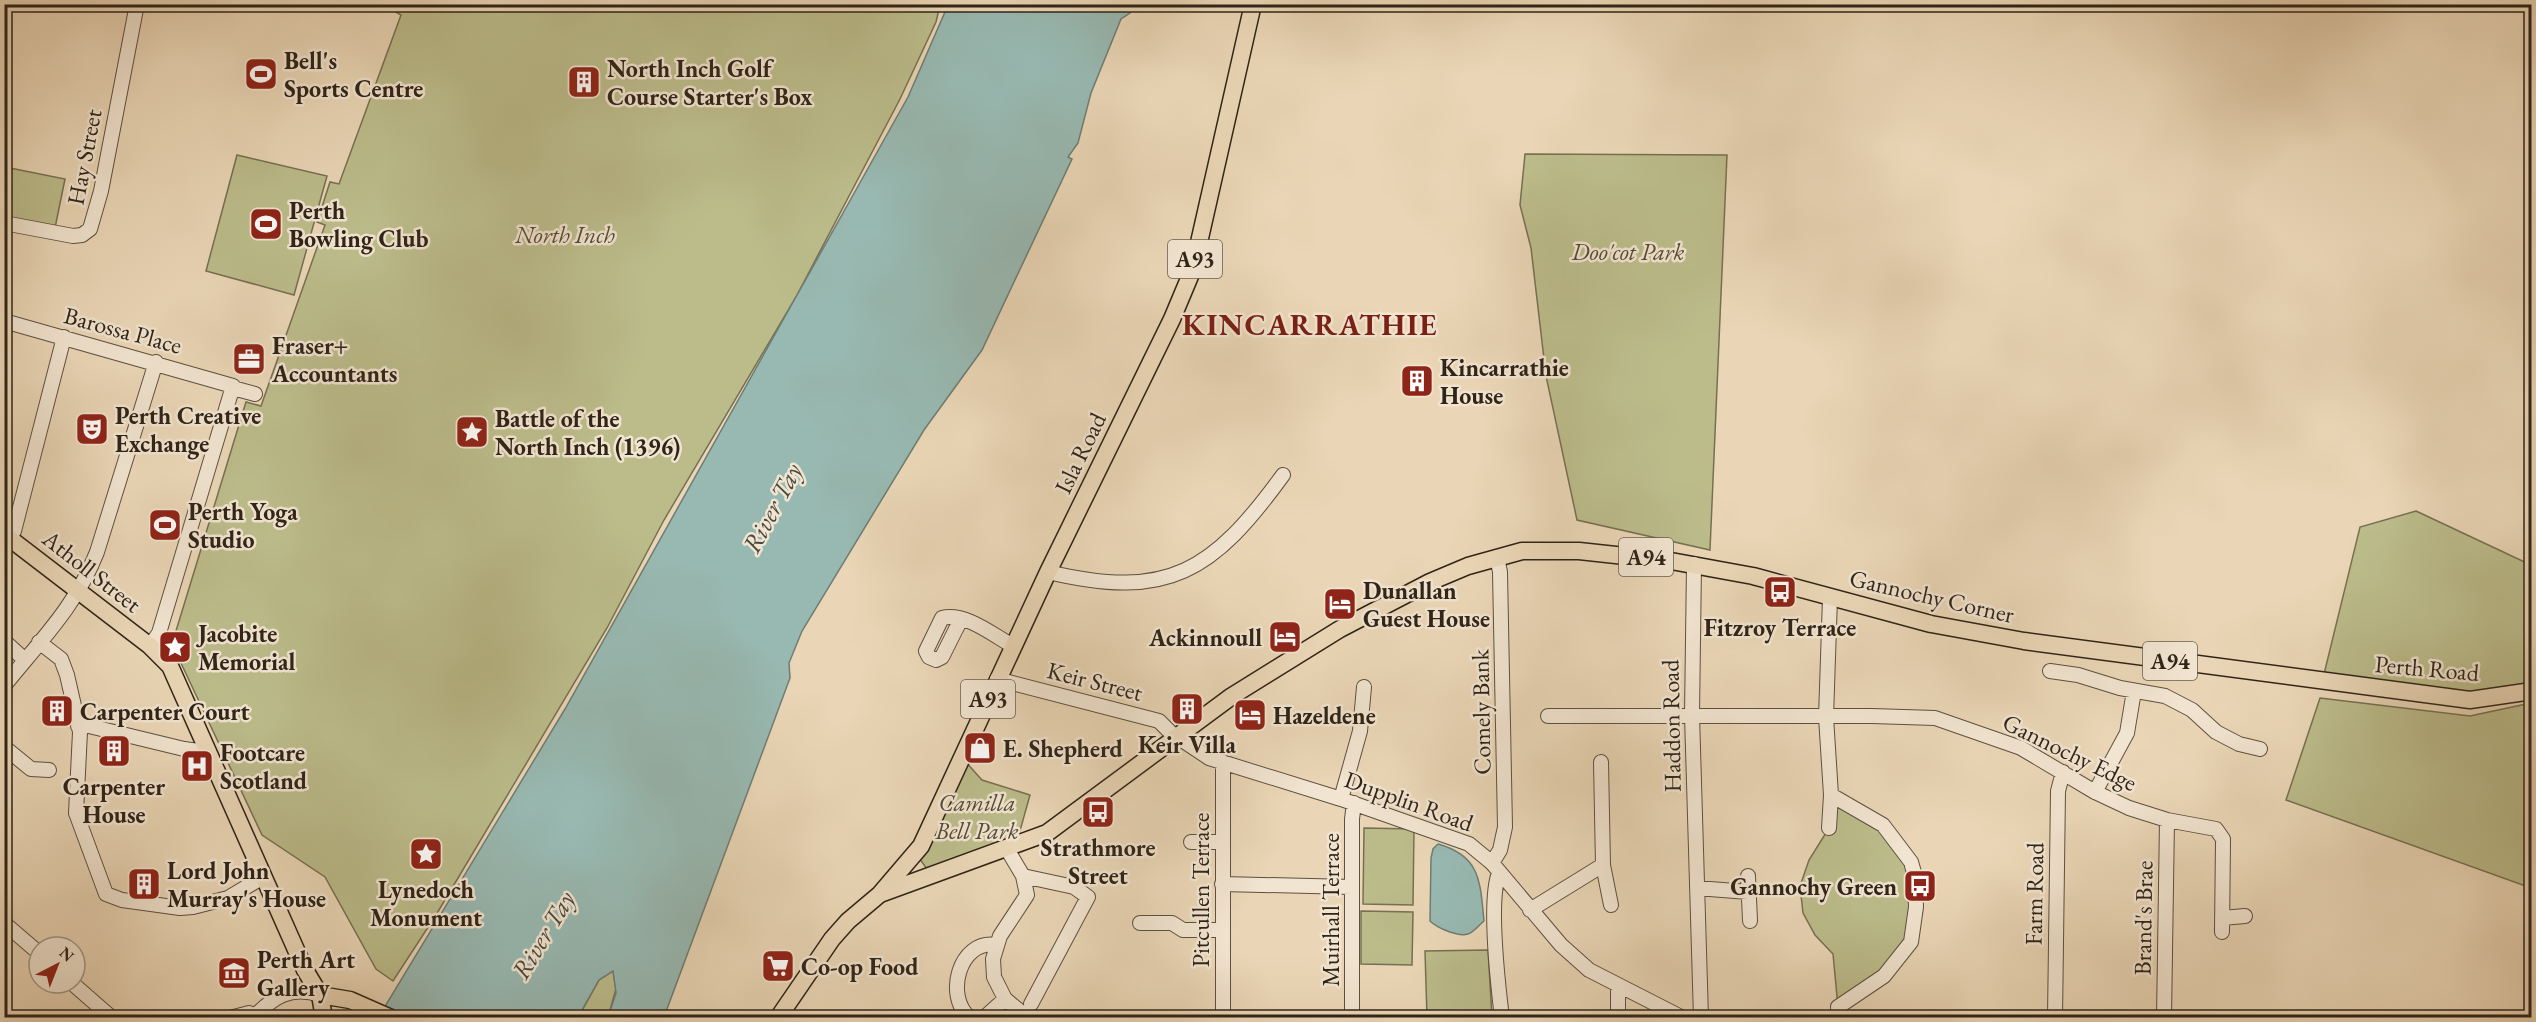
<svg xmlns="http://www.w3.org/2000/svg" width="2536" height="1022" viewBox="0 0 2536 1022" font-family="'EB Garamond',serif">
<rect width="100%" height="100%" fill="#ead6b6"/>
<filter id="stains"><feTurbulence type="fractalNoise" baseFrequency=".00333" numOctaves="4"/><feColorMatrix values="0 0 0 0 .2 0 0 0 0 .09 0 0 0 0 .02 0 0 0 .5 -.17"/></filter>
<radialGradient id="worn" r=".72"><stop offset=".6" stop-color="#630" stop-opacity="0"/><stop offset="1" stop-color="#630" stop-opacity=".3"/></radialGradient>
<path fill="#bcbc8b" stroke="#767052" stroke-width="1.5" d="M384 5H940L936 22 900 99 796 297 664 520 607 628 436 915 393 981 376 969 325 877 262 835 172 644 246 402 261 406 325 225 317 222 330 182 339 184 401 15Z
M1525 154 1727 155 1710 550 1577 520 1546 376 1531 248 1520 205Z
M237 155 327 176 294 295 206 271Z
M5 167 65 179 55 228 5 218Z
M2416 511 2531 565V684L2500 693H2457L2324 674 2360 527Z
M2320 698 2470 716 2531 703V888L2286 800Z
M964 760 982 780 1030 795 1018 838 927 869 919 858Z
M1831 795 1883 825 1911 862V942L1884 976 1838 1007 1833 954 1815 935 1803 913 1800 886 1809 860 1829 828Z
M1364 828 1414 829 1413 905 1363 904Z
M1361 911 1413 912 1412 965 1361 964Z
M1488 950 1492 1017H1427L1425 951Z
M613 970 616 989 608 1017 578 1018 599 980Z"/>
<path fill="#98b9b2" stroke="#6e7d74" stroke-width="1.5" d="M948 5H1132L1130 13 1121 19 1091 93 1078 143 1068 157 1072 159 982 350 924 430 802 631 789 663 790 678 664 1017H608L616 993 613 971 599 980 578 1017 378 1018 565 709 908 97Z
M1438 844C1481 856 1480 882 1484 921 1479 925 1474 932 1468 934 1458 937 1437 928 1430 921L1431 858 1433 849Z"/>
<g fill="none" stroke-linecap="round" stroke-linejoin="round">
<g stroke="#5e5040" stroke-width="16">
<path id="minor" d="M4 223 73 236 82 235 90 229 101 191 137 4
M4 321 233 386 159 633 150 646
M233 388 255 394
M4 544 14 531 64 337
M1694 564 1692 715 1701 1018
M1048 572C1169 601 1213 571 1283 475
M1830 598 1826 717 1831 795 1883 825 1911 862 1915 876 1916 907 1911 942 1884 976 1838 1007 1839 1018
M961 619 942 657 936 660 929 657 926 651 942 618C965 612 993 635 1013 646
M4 641 25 660
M39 642 61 659 67 675 80 732 76 813 106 894 122 900 180 908 193 907 228 898 263 877
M2050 671 2078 675 2120 688 2165 696 2192 710 2216 732 2239 744 2260 749
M997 679 1159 721 1170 732 1209 758 1341 799 1469 844 1492 863 1561 945 1589 970 1683 1018
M4 686C40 641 76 606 97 552L156 362
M1548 716H1872L1935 718 2021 748 2095 792 2129 808 2167 820 2216 829 2223 839 2222 932
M78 726H89L184 749 199 751 207 748
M4 747 31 769 49 770
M2095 792 2127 733 2134 691
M1341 799 1360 731 1364 687
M1829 828 1831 795
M1191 842H1222
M1007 849 1023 876 1027 895 1000 936 993 959 994 977 1005 999 1028 1018
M1492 863 1500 850 1505 827 1500 572 1497 557
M1603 865 1611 905
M1499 873C1488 901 1498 985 1502 1018
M1023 876 1074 887 1088 897 1031 1004
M1748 876 1750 921
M1222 884 1352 887
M1697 888 1748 892
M1530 910 1603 865 1601 762
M2222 918 2245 916
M4 923 39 953
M1140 923H1172L1183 930H1223
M72 983 112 1018
M1618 986V1018
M230 1018 249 1013 254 1016
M253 1018C273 997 291 985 320 995
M970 1018C944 997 959 939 996 945
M984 1018 1005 999
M1223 1018V762
M1352 1018V819L1354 803
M2055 1018 2058 791 2063 772
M2164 1018 2167 820"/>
</g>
<g stroke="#2f2418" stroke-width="19">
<path id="major" d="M4 534 150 646 170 666 305 970 320 995 324 1018
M880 894 1047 833 1232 696 1340 629 1430 582 1468 566 1522 551H1579L1671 561 1753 576 1931 624 2024 641 2470 700 2532 691
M320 995 350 1000 391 1018
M778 1018 832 939 848 921 880 894 921 846 1048 572 1172 319 1193 269 1253 4"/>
</g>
<use href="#minor" stroke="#f1e4d0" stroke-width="14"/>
<use href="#major" stroke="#ead6b6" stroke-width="16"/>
</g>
<defs>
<g id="stadium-square" transform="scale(1.725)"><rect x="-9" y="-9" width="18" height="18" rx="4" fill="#8f2418" stroke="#f1e4d0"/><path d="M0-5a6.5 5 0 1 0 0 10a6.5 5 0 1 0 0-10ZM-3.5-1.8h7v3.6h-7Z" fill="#fff"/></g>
<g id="building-square" transform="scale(1.725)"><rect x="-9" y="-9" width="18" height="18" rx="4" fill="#8f2418" stroke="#f1e4d0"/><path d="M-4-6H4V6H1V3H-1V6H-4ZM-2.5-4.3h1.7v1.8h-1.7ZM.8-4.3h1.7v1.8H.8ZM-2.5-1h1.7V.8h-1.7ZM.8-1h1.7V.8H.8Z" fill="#fff"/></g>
<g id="office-square" transform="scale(1.725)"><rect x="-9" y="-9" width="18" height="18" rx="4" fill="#8f2418" stroke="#f1e4d0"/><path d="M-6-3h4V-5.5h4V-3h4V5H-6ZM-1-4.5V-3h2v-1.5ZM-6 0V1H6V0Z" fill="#fff"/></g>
<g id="theatre-square" transform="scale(1.725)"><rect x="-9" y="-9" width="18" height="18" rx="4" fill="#8f2418" stroke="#f1e4d0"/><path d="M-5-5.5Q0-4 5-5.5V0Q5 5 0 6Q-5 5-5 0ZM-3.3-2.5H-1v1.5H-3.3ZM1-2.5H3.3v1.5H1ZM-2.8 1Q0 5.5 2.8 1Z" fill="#fff"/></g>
<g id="sight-square" transform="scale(1.725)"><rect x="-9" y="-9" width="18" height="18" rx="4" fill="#8f2418" stroke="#f1e4d0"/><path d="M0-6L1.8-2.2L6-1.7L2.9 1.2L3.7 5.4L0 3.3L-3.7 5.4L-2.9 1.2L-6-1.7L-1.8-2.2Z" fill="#fff"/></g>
<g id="bus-square" transform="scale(1.725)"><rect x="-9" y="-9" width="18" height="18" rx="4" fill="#8f2418" stroke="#f1e4d0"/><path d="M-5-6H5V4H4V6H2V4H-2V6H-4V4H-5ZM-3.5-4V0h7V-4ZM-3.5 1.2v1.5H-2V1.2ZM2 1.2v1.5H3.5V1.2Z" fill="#fff"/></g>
<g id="hotel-square" transform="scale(1.725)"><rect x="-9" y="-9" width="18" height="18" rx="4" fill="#8f2418" stroke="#f1e4d0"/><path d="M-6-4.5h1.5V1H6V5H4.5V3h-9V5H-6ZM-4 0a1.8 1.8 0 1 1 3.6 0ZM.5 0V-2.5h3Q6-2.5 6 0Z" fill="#fff"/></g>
<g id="shop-square" transform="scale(1.725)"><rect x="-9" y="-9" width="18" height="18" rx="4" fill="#8f2418" stroke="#f1e4d0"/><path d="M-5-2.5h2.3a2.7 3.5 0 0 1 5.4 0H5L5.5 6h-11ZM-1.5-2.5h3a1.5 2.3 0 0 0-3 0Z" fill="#fff"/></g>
<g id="hospital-square" transform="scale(1.725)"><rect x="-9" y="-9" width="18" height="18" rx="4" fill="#8f2418" stroke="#f1e4d0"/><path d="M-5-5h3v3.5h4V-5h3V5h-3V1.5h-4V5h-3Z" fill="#fff"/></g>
<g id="supermarket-square" transform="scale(1.725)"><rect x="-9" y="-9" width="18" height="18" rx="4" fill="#8f2418" stroke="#f1e4d0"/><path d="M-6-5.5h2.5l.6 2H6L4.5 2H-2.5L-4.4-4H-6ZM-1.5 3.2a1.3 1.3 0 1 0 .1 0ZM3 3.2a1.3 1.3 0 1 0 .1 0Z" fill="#fff"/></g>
<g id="museum-square" transform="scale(1.725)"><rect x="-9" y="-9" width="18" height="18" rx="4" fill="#8f2418" stroke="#f1e4d0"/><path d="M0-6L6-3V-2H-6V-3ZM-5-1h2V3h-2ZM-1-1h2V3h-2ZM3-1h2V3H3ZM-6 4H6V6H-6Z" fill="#fff"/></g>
</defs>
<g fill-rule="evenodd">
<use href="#stadium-square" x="261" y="74"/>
<use href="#building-square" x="584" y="82"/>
<use href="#stadium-square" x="266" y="224"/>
<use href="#office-square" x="249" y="359"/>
<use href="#building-square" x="1417" y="381"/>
<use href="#theatre-square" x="92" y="429"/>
<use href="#sight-square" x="472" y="432"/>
<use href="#stadium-square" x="165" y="525"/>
<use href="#bus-square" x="1780" y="592"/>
<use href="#hotel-square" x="1340" y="604"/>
<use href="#hotel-square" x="1285" y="637"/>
<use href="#sight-square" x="175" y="647"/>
<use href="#building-square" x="1187" y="709"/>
<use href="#building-square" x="57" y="711"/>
<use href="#hotel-square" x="1250" y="715"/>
<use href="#shop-square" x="980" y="748"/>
<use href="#building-square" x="114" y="751"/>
<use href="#hospital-square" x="197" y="766"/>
<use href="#bus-square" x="1098" y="812"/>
<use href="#sight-square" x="426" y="854"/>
<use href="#building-square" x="144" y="884"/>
<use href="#bus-square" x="1920" y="886"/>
<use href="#supermarket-square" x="778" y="966"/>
<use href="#museum-square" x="234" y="973"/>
</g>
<g text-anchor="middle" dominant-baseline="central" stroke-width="5" stroke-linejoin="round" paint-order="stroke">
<g fill="#f1e4d0" stroke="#695e4f" stroke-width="1.5">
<rect x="1168" y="240" width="54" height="38" rx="4.5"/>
<rect x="1619" y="538" width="54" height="38" rx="4.5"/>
<rect x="2143" y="642" width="54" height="38" rx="4.5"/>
<rect x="961" y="680" width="54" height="38" rx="4.5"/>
</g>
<g font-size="22" font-weight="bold" fill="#2f2418">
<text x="1195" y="259">A93</text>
<text x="1646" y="557">A94</text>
<text x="2170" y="661">A94</text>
<text x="988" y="699">A93</text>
</g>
<g font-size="24" font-weight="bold" fill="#2f2418" stroke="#f1e4d0" text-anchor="start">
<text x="284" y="60">Bell's<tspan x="284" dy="28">Sports Centre</tspan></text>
<text x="607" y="68">North Inch Golf<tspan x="607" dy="28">Course Starter's Box</tspan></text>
<text x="289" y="210">Perth<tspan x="289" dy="28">Bowling Club</tspan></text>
<text x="272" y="345">Fraser+<tspan x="272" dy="28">Accountants</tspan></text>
<text x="1440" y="367">Kincarrathie<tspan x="1440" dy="28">House</tspan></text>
<text x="115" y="415">Perth Creative<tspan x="115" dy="28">Exchange</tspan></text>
<text x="495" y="418">Battle of the<tspan x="495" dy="28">North Inch (1396)</tspan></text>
<text x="188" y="511">Perth Yoga<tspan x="188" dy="28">Studio</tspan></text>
<text x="1363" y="590">Dunallan<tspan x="1363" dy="28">Guest House</tspan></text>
<text x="1780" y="627" text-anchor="middle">Fitzroy Terrace</text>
<text x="198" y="633">Jacobite<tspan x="198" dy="28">Memorial</tspan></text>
<text x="1262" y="637" text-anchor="end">Ackinnoull</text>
<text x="80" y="711">Carpenter Court</text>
<text x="1273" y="715">Hazeldene</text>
<text x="1187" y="744" text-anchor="middle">Keir Villa</text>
<text x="1003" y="748">E. Shepherd</text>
<text x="220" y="752">Footcare<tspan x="220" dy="28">Scotland</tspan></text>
<text x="114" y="786" text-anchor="middle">Carpenter<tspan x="114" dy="28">House</tspan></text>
<text x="1098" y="847" text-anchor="middle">Strathmore<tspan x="1098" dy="28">Street</tspan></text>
<text x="167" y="870">Lord John<tspan x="167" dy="28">Murray's House</tspan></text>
<text x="1897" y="886" text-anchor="end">Gannochy Green</text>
<text x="426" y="889" text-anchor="middle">Lynedoch<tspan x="426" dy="28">Monument</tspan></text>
<text x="257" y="959">Perth Art<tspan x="257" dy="28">Gallery</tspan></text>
<text x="801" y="966">Co-op Food</text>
</g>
<g font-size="24" fill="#2f2418" stroke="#f1e4d0">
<text transform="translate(84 157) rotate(-79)">Hay Street</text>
<text transform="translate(123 330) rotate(15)">Barossa Place</text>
<text transform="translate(1080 453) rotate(-64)">Isla Road</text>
<text transform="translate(92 571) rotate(38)">Atholl Street</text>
<text transform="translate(1932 596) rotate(13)">Gannochy Corner</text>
<text transform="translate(2427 668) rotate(5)">Perth Road</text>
<text transform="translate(1095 681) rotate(14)">Keir Street</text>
<text transform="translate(1481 712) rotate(-91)">Comely Bank</text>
<text transform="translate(1671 726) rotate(-91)">Haddon Road</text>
<text transform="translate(2070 752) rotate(26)">Gannochy Edge</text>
<text transform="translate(1409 801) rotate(20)">Dupplin Road</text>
<text transform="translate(1200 890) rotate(-90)">Pitcullen Terrace</text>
<text transform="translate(2034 894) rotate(-89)">Farm Road</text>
<text transform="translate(1330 910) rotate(-90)">Muirhall Terrace</text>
<text transform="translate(2143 918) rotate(-89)">Brand's Brae</text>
</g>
<g font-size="24" font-style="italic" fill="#524a35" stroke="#f1e4d0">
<text x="565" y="234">North Inch</text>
<text x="1628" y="251">Doo'cot Park</text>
<text x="977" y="802">Camilla<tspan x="977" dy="28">Bell Park</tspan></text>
</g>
<g font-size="26" font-style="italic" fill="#49493e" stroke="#f1e4d0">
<text transform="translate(772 508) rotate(-62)">River Tay</text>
<text transform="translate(543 935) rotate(-59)">River Tay</text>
</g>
<g font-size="30" font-weight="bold" letter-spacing="1.5" fill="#7a1f14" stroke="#f1e4d0">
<text x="1310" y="324">KINCARRATHIE</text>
</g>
</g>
<rect width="2536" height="1022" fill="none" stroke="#ead6b6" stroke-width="24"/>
<rect x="6" y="6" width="2524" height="1010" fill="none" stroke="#2f2418" stroke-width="3"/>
<rect x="12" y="12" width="2512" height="998" fill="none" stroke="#2f2418" stroke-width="1.5"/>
<g transform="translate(57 965) rotate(42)"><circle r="28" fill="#f1e4d0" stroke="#a39786" stroke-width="1.5"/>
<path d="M0-4.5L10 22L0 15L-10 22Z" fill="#8f2418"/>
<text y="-9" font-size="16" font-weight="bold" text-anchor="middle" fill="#2f2418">N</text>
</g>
<rect width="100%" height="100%" filter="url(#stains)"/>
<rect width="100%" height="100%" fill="url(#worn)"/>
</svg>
